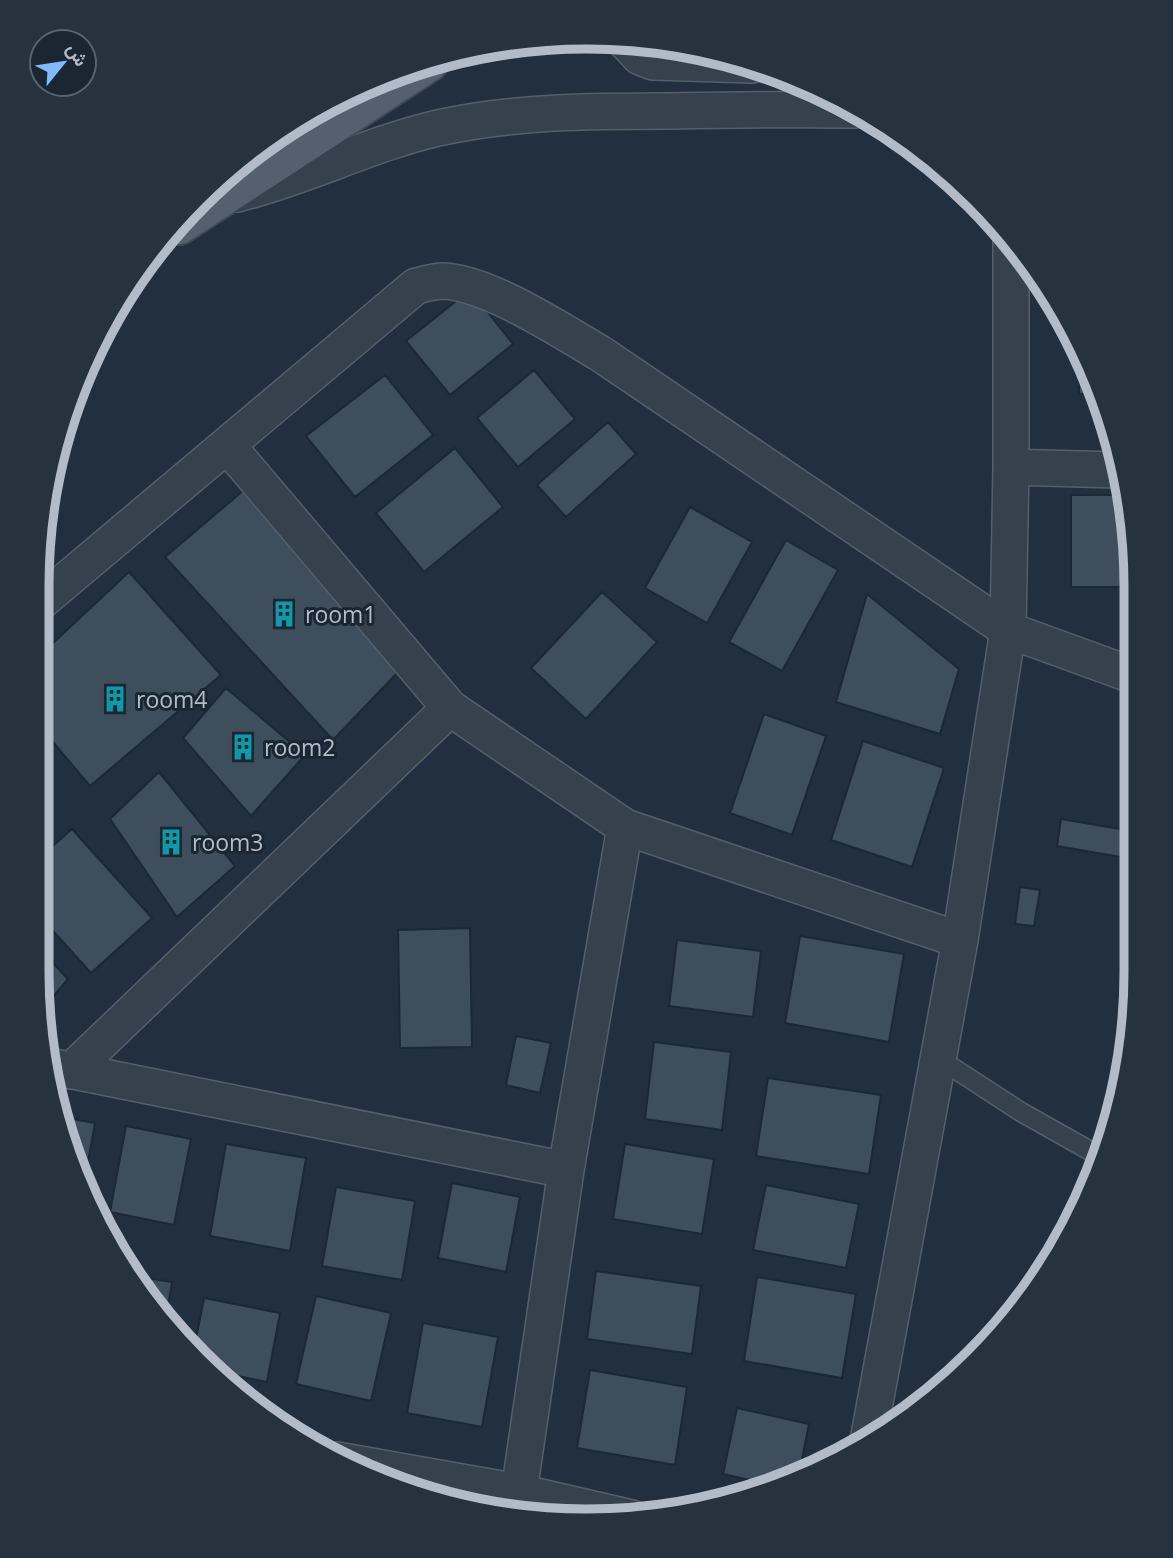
<svg xmlns="http://www.w3.org/2000/svg" width="1173" height="1558" viewBox="0 0 1173 1558" font-family="'Open Sans',Vazirmatn,sans-serif">
<rect width="100%" height="100%" fill="#222f3e"/>
<path fill="#3e4e5d" stroke="#1d2835" stroke-width="2" d="M470 290 513 344 450 395 406 341Z
M1079 348 1095 376 1099 394H1079Z
M534 370 575 419 518 467 477 418Z
M385 375 433 435 355 497 306 436Z
M608 422 636 454 566 517 537 485Z
M455 448 503 507 424 572 376 513Z
M244 490 400 670 333 740 165 557Z
M1071 495H1126L1132 515V587H1071Z
M690 507 752 542 707 623 645 588Z
M786 540 838 570 782 671 729 642Z
M129 572 221 675 90 786 37 723 38 657Z
M602 592 657 642 586 719 531 668Z
M867 594 959 669 940 734 836 702Z
M226 688 305 755 251 816 183 738Z
M764 714 826 736 792 835 730 813Z
M863 741 944 768 912 867 831 840Z
M159 772 235 866 177 917 110 819Z
M1061 819 1132 831V859L1057 846Z
M72 829 152 918 91 973 37 913V860Z
M1020 887 1040 890 1034 926 1015 924Z
M470 928 472 1047 400 1048 398 930Z
M800 936 904 954 889 1042 785 1023Z
M677 940 761 951 753 1017 669 1006Z
M37 946 68 979 42 1010 37 972Z
M516 1036 551 1043 540 1093 506 1085Z
M654 1042 731 1052 722 1130 645 1119Z
M768 1078 881 1095 869 1174 756 1156Z
M56 1116 95 1123 84 1183Z
M126 1126 191 1139 174 1225 110 1212Z
M226 1144 306 1158 290 1251 210 1236Z
M625 1144 714 1159 702 1234 613 1219Z
M452 1183 520 1197 506 1272 438 1258Z
M766 1185 859 1204 846 1268 753 1250Z
M336 1187 415 1201 402 1280 322 1266Z
M596 1271 701 1286 692 1354 587 1339Z
M133 1276 172 1282 166 1319Z
M757 1277 856 1294 842 1378 744 1361Z
M316 1296 391 1313 371 1401 296 1384Z
M204 1298 280 1313 267 1382 213 1371 193 1354Z
M423 1323 498 1337 482 1427 407 1413Z
M590 1370 687 1387 675 1465 577 1448Z
M737 1408 809 1424 799 1474 776 1486 723 1474Z"/>
<g fill="none" stroke-linecap="round" stroke-linejoin="round">
<g stroke="#545f6c" stroke-width="21">
<path id="lane" d="M938 1058 1021 1112 1101 1157"/>
</g>
<g stroke="#545f6c" stroke-width="38">
<path id="street" d="M625 41 640 57 653 62 752 65
M237 194C306 177 369 144 438 128 515 111 593 111 670 111 732 110 794 109 856 110
M227 445 450 708 625 827 960 940
M1011 467 1119 470
M38 604 416 286C425 284 434 281 443 281 487 282 562 331 601 354L1008 630 1132 675
M49 1066 566 1170
M71 1071 450 708
M868 1441 960 940 1008 630 1011 467V241
M337 1460 519 1492 632 1518
M519 1492 566 1170 625 827"/>
</g>
<g stroke="#3f4a57" stroke-width="42">
<path id="primary" d="M179 225 429 62"/>
</g>
<use href="#lane" stroke="#36414e" stroke-width="18"/>
<use href="#street" stroke="#36414e" stroke-width="35"/>
<use href="#primary" stroke="#54606e" stroke-width="38"/>
</g>
<defs>
<g id="building-bare" transform="scale(2.1)"><path d="M-4-6H4V6H1V3H-1V6H-4ZM-2.5-4.3h1.7v1.8h-1.7ZM.8-4.3h1.7v1.8H.8ZM-2.5-1h1.7V.8h-1.7ZM.8-1h1.7V.8H.8Z" fill="#0f9aa8" stroke="#1b2633" stroke-width="2.5" paint-order="stroke"/></g>
</defs>
<g fill-rule="evenodd">
<use href="#building-bare" x="284" y="614"/>
<use href="#building-bare" x="115" y="699"/>
<use href="#building-bare" x="243" y="747"/>
<use href="#building-bare" x="171" y="842"/>
</g>
<g text-anchor="middle" dominant-baseline="central" stroke-width="6" stroke-linejoin="round" paint-order="stroke">
<g font-size="23" fill="#b2bcc9" stroke="#1b2633" text-anchor="start">
<text x="305" y="614">room1</text>
<text x="136" y="699">room4</text>
<text x="264" y="747">room2</text>
<text x="192" y="842">room3</text>
</g>
</g>
<path d="M0 0H1173V1558H0ZM586 49H587A537 537 0 0 1 1124 586V972A537 537 0 0 1 587 1509H586A537 537 0 0 1 49 972V586A537 537 0 0 1 586 49Z" fill="#27323f" fill-rule="evenodd"/>
<path fill="none" stroke="#b2bcc9" stroke-width="9" d="M586 49H587A537 537 0 0 1 1124 586V972A537 537 0 0 1 587 1509H586A537 537 0 0 1 49 972V586A537 537 0 0 1 586 49Z"/>
<g transform="translate(63 63) rotate(60)"><circle r="33" fill="#1b2633" stroke="#57626f" stroke-width="2"/>
<path d="M0-5L12 26L0 18L-12 26Z" fill="#83b8fd"/>
<text y="-10" font-size="19" font-weight="bold" text-anchor="middle" fill="#b2bcc9">ش</text>
</g>
</svg>
